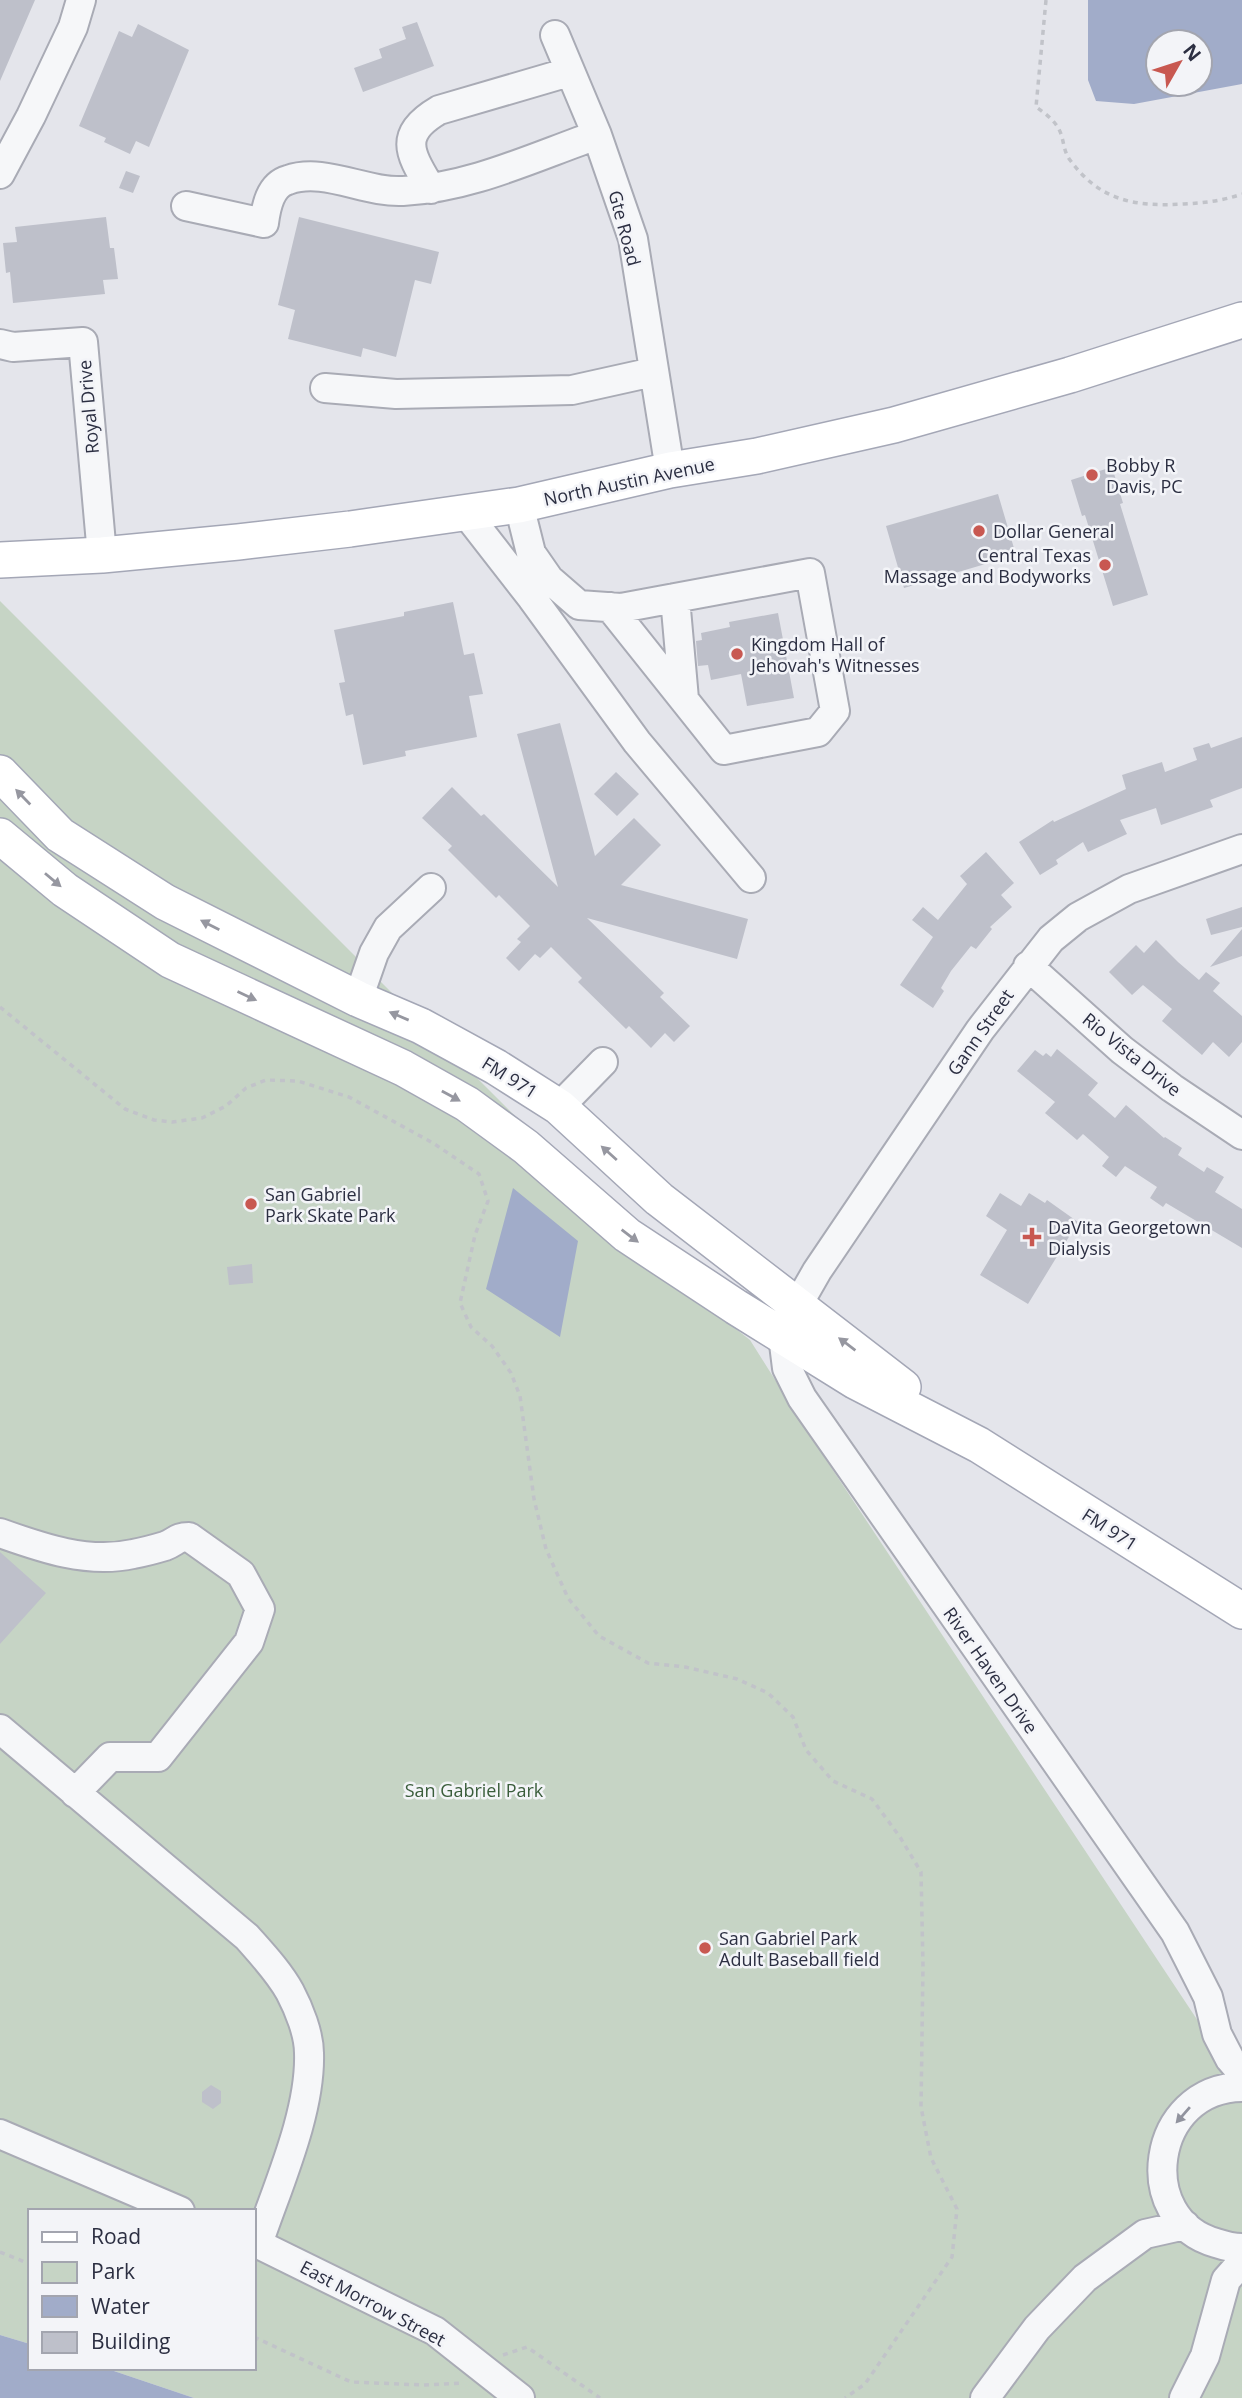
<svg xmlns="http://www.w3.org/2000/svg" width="1242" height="2398" viewBox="0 0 1242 2398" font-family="'Open Sans',sans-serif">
<rect width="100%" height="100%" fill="#e4e5eb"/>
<path fill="#c6d4c5" d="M0 601 699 1300 750 1340 811 1437 1198 2021 1242 2076V2398H194L105 2368H254V2211H30V2344L0 2335Z"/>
<path fill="#a1acc9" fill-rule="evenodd" d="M1088 0H1242V84L1134 104 1096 101 1088 80ZM1158 42H1200V84H1158Z
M513 1188 578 1241 560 1337 486 1289Z
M0 2335 30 2344V2368H105L194 2398H0Z"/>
<path fill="#bec0ca" d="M0 0H35L0 81Z
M417 22 434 66 363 92 354 68 382 58 379 49 406 39 402 27Z
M138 24 189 50 149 147 136 141 130 154 104 142 106 138 79 126 119 31 132 37Z
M126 171 140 176 133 193 119 188Z
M106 217 110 248H114L118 279 103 280 105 294 13 303 10 272 6 273 3 243 17 242 15 227Z
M299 217 439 252 431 284 415 280 396 357 363 348 361 357 288 339 295 310 278 305Z
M1112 467 1123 503 1120 504 1148 595 1113 606 1085 515 1082 516 1071 480Z
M998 494 1016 555 904 588 886 526Z
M453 602 464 655 474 653 483 694 469 696 477 737 405 751 406 756 363 765 353 714 346 716 339 683 345 682 334 630 404 616V612Z
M778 613 794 698 747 706 741 674 711 680 708 665 698 666 696 641 702 640 701 633 730 627 729 622Z
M560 723 595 856 634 818 661 845 621 885 748 919 737 959 587 918 664 993 660 997 690 1026 674 1042 665 1033 651 1048 629 1026 626 1029 578 982 582 978 551 947 540 958 535 954 519 971 506 958 521 942 517 939 530 926 499 895 496 898 448 850 452 846 422 818 452 787 481 816 484 814 558 887 517 734Z
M1242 737V788L1210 800 1213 807 1161 825 1156 808 1120 820 1127 834 1088 852 1083 842 1056 860 1058 864 1040 875 1019 842 1053 820 1054 822 1126 789 1122 775 1162 762 1165 772 1197 760 1193 748 1209 743 1211 748Z
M616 772 639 794 617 816 594 794Z
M986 852 1014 883 1001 895 1012 907 990 927 992 929 976 949 971 946 951 971 941 988 944 991 933 1008 900 985 933 937 912 920 923 907 938 920 967 884 960 876Z
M1242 907V927L1211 935 1206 919Z
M1242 929V956L1210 967Z
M1156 940 1178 962 1199 980 1206 972 1220 983 1213 991 1242 1016V1042L1229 1057 1213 1042 1202 1055 1162 1021 1172 1009 1143 985 1132 995 1109 972 1136 945 1144 953Z
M1057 1049 1098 1083 1088 1095 1115 1118 1126 1105 1164 1138 1165 1137 1182 1148 1178 1155 1204 1172 1207 1167 1224 1177 1215 1192 1242 1209V1248L1166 1203 1163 1207 1150 1198 1157 1187 1125 1166 1116 1177 1102 1166 1109 1157 1083 1134 1077 1140 1045 1113 1055 1102 1017 1071 1035 1050 1043 1056 1046 1053 1051 1057Z
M1000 1193 1021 1206 1029 1193 1045 1203 1047 1200 1078 1222 1028 1304 980 1275 1007 1230 986 1216Z
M252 1264 253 1283 229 1285 227 1267Z
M0 1552 46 1593 0 1644Z
M211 2085 221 2091V2103L213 2109 202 2102V2092Z"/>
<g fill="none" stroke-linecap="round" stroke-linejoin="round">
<g stroke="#a9abb5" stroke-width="32">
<path id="minor" d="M555 35 597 135 633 239 670 470
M0 174 31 116 73 27 81 0
M431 189C411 155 396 135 439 110L569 72
M186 206 264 223C266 207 270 185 288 180 324 167 365 193 403 191 470 188 534 157 597 135
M0 344 13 347 83 342 102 555
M325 388 396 394 572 390 653 372
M519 505 531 553 549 579 579 605 621 608 810 573 835 711 818 732 724 750 610 607
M465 512 532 598 637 742 751 878
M675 598 684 699
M1242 849 1129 889 1078 917 1051 939 980 1030 817 1271 797 1306 783 1336 787 1368 802 1398 1175 1932 1208 1997 1217 2034 1230 2059 1242 2073
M1028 966 1122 1050 1172 1088 1242 1135
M358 999 374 953 388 928 431 888
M559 1107 603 1062
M0 1533C42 1548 88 1564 133 1554 144 1552 155 1549 165 1546 176 1542 176 1537 189 1537L241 1574 260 1609 249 1642 158 1757H110L75 1793
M0 1729 247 1937C262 1954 279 1972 290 1992 299 2009 309 2034 309 2053 311 2113 277 2187 258 2244
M1242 2087C1150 2088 1133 2220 1216 2243 1225 2246 1233 2248 1242 2248
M0 2134 180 2211
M254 2242 435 2331 520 2398
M985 2398 1037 2328 1085 2278 1145 2234 1185 2225
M1184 2398 1205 2356 1226 2280 1242 2262"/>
</g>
<g stroke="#a4a7b6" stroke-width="38">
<path id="major" d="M0 560 102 555 238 542 350 529 519 505 670 470 757 456 894 425 1070 375 1242 320
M0 773 60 835 165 902 358 999 421 1026 496 1067 559 1107 659 1199 903 1387
M0 836 65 890 170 960 403 1068 467 1104 526 1147 627 1235 736 1307 855 1381 979 1445 1242 1611"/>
</g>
<path stroke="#c1c3c9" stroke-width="3.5" stroke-dasharray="5 5" stroke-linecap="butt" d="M1046 0 1036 107C1046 114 1057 122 1061 134 1064 143 1064 152 1070 160 1100 201 1135 207 1184 204 1204 203 1222 201 1242 194
M0 1007 125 1109 154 1120 172 1122 202 1118 226 1106 246 1088 266 1080 298 1081 349 1097 433 1143 479 1174 488 1201 475 1235 460 1303 471 1327 492 1346 511 1373 520 1396 534 1499 546 1549 568 1598 599 1636 648 1663 685 1667 737 1679 768 1693 793 1717 806 1750 833 1781 872 1799 900 1837 921 1872 923 1966 921 2107 931 2158 957 2209 952 2257 865 2384 845 2398
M0 2252 30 2264
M254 2337 351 2382 424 2385 462 2383
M503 2355 527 2347 600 2398"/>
<use href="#minor" stroke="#f6f7f9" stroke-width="28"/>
<use href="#major" stroke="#fff" stroke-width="35"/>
</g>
<defs><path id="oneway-solid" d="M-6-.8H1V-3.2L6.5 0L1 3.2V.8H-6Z" transform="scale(1.75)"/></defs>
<g fill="#9697a0">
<use href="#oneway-solid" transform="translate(23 797) rotate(-134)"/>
<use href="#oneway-solid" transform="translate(53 880) rotate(40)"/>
<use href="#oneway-solid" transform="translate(210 925) rotate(-153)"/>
<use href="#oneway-solid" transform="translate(247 996) rotate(25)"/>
<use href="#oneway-solid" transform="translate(399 1016) rotate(-157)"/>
<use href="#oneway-solid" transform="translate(451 1096) rotate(29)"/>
<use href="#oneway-solid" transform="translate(609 1153) rotate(-138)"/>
<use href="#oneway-solid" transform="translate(630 1236) rotate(37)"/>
<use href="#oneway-solid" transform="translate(847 1344) rotate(-143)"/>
</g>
<use fill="#91939e" href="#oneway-solid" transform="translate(1183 2115) rotate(131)"/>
<g fill="#c85851" stroke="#f3f4f8" stroke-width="2.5">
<circle cx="1092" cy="475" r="7"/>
<circle cx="979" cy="531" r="7"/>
<circle cx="1105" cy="565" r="7"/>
<circle cx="737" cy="654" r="7"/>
<circle cx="251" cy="1204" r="7"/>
<path d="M1028.5 1226.5h7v7h7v7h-7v7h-7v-7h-7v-7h7z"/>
<circle cx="705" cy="1948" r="7"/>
</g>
<g text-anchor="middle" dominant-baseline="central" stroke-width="5" stroke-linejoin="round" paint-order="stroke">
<g font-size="18" fill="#2c2f42" stroke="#f3f4f8">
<text transform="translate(625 228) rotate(75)">Gte Road</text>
<text transform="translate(88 407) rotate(-95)">Royal Drive</text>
<text transform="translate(629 481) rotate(-12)">North Austin Avenue</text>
<text transform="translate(980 1032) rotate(-55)">Gann Street</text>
<text transform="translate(1132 1054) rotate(39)">Rio Vista Drive</text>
<text transform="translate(510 1077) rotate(32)">FM 971</text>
<text transform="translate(1110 1529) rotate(33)">FM 971</text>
<text transform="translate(991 1670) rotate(55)">River Haven Drive</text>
<text transform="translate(373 2303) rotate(28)">East Morrow Street</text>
</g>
<g font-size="18" fill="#2c2f42" stroke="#f3f4f8" text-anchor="start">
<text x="1106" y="465">Bobby R<tspan x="1106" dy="21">Davis, PC</tspan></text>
<text x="993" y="531">Dollar General</text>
<text x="1091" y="555" text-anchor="end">Central Texas<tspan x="1091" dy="21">Massage and Bodyworks</tspan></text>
<text x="751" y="644">Kingdom Hall of<tspan x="751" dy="21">Jehovah's Witnesses</tspan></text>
<text x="265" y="1194">San Gabriel<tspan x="265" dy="21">Park Skate Park</tspan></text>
<text x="1048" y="1227">DaVita Georgetown<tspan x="1048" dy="21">Dialysis</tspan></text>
<text x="719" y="1938">San Gabriel Park<tspan x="719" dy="21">Adult Baseball field</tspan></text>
</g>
<g font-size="18" fill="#3a5d3b" stroke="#f3f4f8">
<text x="474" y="1790">San Gabriel Park</text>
</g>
</g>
<rect x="28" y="2209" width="228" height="161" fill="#f3f4f8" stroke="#a3a5af" stroke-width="2"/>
<rect x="42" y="2232" width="35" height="10" fill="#ffffff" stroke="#a3a5af" stroke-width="2"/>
<text x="91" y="2244" font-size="21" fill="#2c2f42">Road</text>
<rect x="42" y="2262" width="35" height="21" fill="#c6d4c5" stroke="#a3a5af" stroke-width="2"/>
<text x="91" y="2279" font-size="21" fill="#2c2f42">Park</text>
<rect x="42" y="2296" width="35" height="21" fill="#a1acc9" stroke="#a3a5af" stroke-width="2"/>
<text x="91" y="2314" font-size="21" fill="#2c2f42">Water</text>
<rect x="42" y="2332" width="35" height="21" fill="#bec0ca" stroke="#a3a5af" stroke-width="2"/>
<text x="91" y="2349" font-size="21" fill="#2c2f42">Building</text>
<g transform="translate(1179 63) rotate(51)"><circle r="33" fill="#f3f4f8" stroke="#a3a5af" stroke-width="2"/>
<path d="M0-5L12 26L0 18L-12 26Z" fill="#c85851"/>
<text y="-10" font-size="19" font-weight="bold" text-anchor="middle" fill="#2c2f42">N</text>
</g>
</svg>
